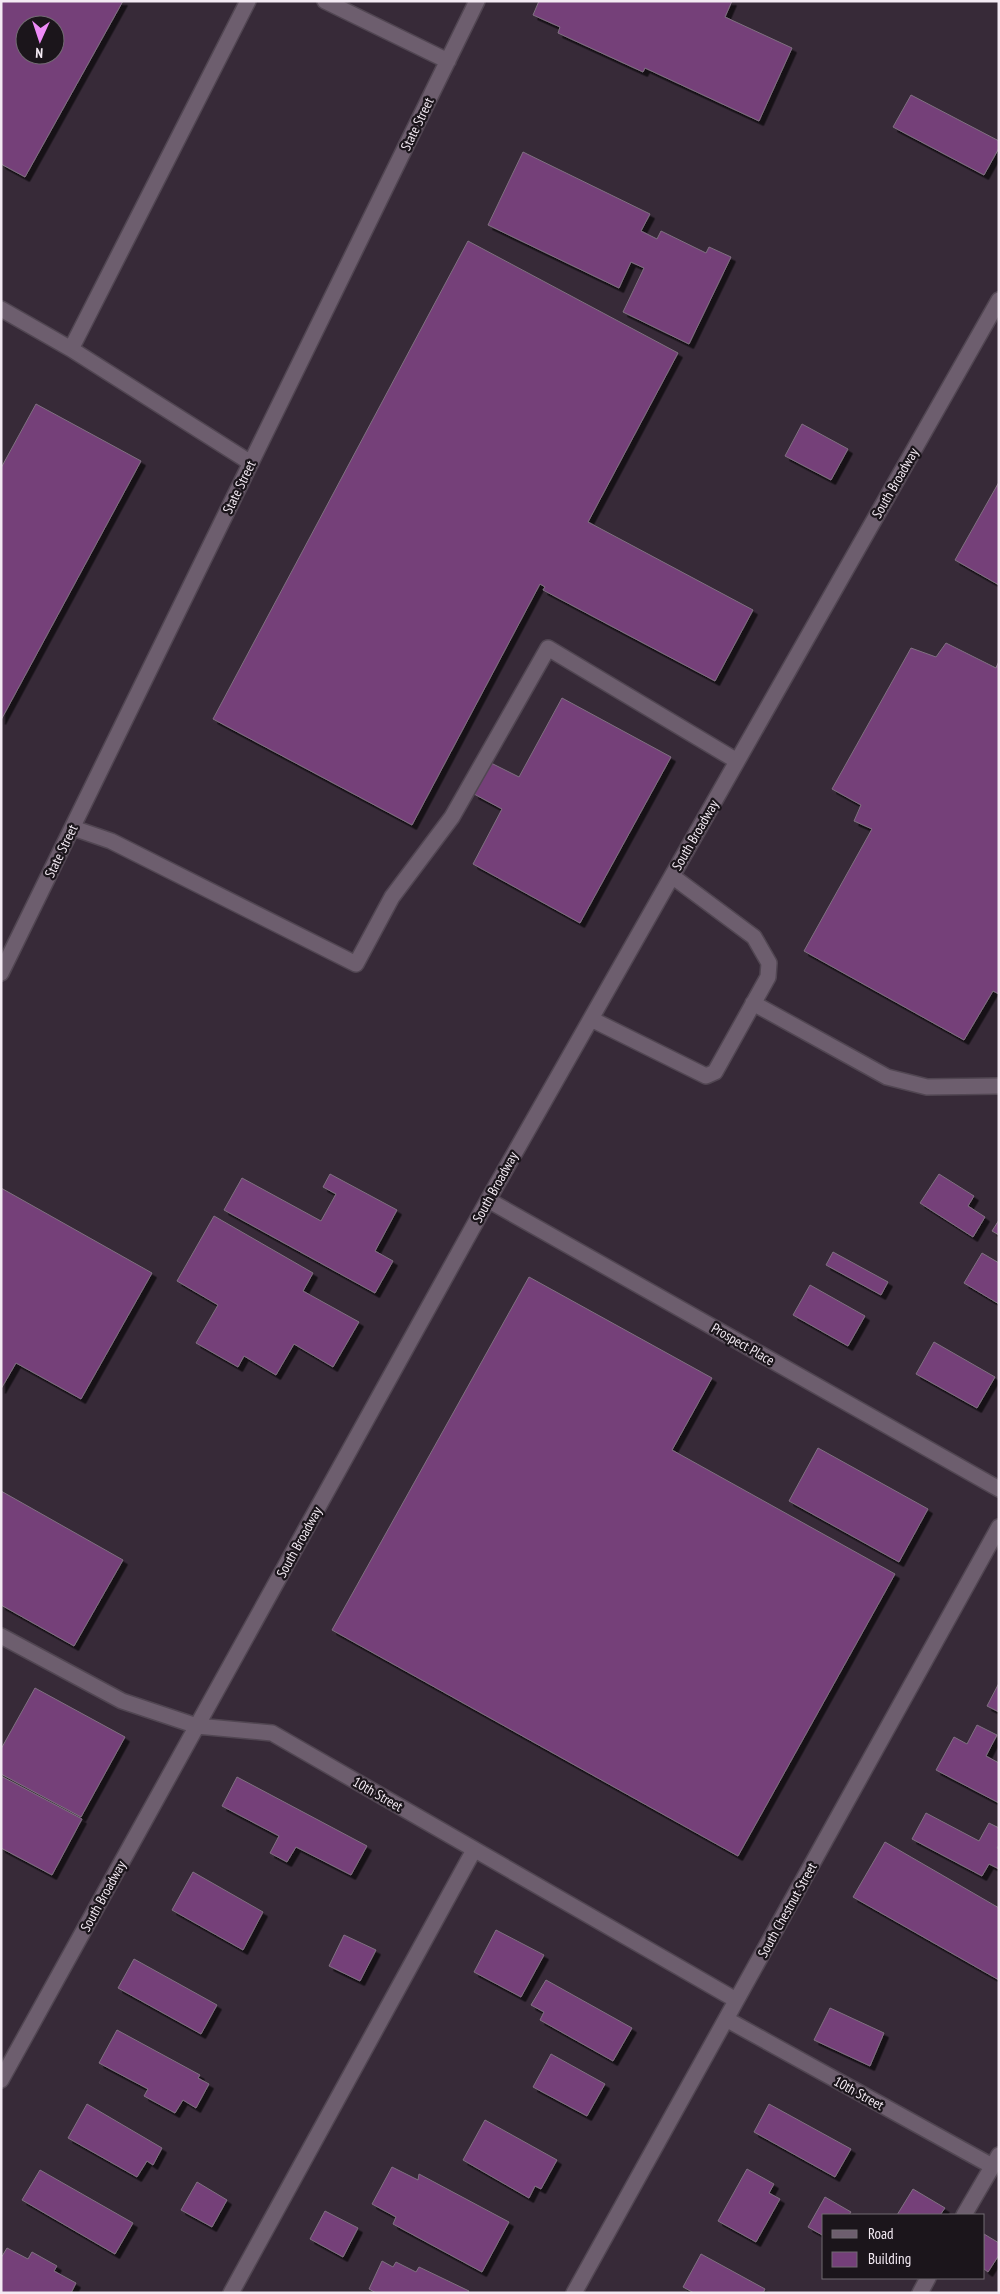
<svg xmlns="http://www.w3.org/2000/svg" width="1000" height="2294" viewBox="0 0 1000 2294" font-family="'PT Sans Narrow',sans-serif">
<defs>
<filter id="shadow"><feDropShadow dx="4.5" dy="4.5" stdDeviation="0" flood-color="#0009"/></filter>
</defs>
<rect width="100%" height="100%" fill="#372a38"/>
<path fill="#743f79" stroke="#807181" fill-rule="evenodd" filter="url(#shadow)" d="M1 1H123L25 177 1 164ZM25 25H55V55H25Z
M539 1H732L725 17 792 48 759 121 645 68 643 72 558 33 560 27 533 15Z
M911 95 999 141V148L984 175 893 127Z
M523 152 650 214 641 231 657 239 661 231 706 253 709 247 731 257 689 344 623 312 644 268 631 262 619 288 488 225Z
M468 241 678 353 588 522 753 610 715 681 543 590 545 587 540 584 412 825 213 719Z
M36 404 141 461 1 720V468Z
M802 424 848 449 831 480 785 456Z
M999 482V585L955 560Z
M946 643 996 668 999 661V994L993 991 964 1040 804 951 872 829 854 821 861 805 832 789 911 648 936 657Z
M562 698 671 757 580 923 473 864 502 809 474 794 491 763 519 777Z
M330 1174 397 1210 375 1251 393 1261 375 1293 224 1210 242 1178 321 1221 336 1194 323 1187Z
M939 1174 974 1196 968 1206 985 1217 973 1237 920 1203Z
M1 1188 152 1273 81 1399 16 1363 1 1389Z
M214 1216 313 1273 303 1291 359 1322 333 1367 294 1344 276 1375 244 1356 238 1367 196 1343 218 1305 177 1281Z
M999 1220V1235L992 1231Z
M833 1252 888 1282 881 1295 826 1265Z
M982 1253 999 1263V1304L964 1283Z
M529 1277 712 1378 672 1450 895 1574 738 1856 332 1630Z
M810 1285 865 1316 848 1346 793 1315Z
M934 1342 995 1377 977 1408 916 1374Z
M818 1448 928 1509 899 1562 789 1501Z
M1 1491 123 1560 74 1646 1 1605Z
M999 1683V1712L987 1706Z
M35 1688 125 1737 81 1817 1 1774V1749Z
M977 1725 997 1735 986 1756 999 1763V1803L936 1770 954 1737 967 1744Z
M1 1776 82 1819 52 1875 1 1848Z
M237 1777 367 1846 351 1875 296 1847 287 1862 270 1853 279 1836 222 1806Z
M926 1813 979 1841 989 1823 999 1828V1845L997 1848 999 1849V1869L989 1864 982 1876 912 1839Z
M885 1842 999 1908V1980L853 1897Z
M193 1872 263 1912 243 1950 172 1910Z
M496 1930 544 1955 521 1997 474 1972Z
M344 1935 376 1950 360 1981 329 1966Z
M134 1959 217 2005 201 2034 118 1988Z
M546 1980 632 2028 613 2061 540 2020 544 2012 531 2005Z
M830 2008 884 2033 870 2066 814 2040Z
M117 2030 200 2075 198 2078 209 2084 196 2108 183 2100 175 2113 144 2096 148 2089 99 2063Z
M551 2054 605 2084 587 2116 533 2087Z
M87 2104 162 2148 153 2165 147 2161 137 2177 68 2138Z
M769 2104 851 2149 835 2177 754 2132Z
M485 2120 557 2160 541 2189 535 2186 529 2198 463 2160Z
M392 2167 418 2180 419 2174 509 2222 482 2272 393 2224 396 2217 372 2204Z
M747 2169 774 2184 769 2193 780 2199 756 2242 718 2221Z
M40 2170 133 2223 115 2254 22 2200Z
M197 2182 227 2200 212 2227 181 2210Z
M913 2189 945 2208 940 2215H897Z
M825 2197 851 2212 849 2215H824V2236L808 2227Z
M325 2211 358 2228 343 2257 310 2239Z
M984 2234 999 2243V2255L988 2272 984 2269Z
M7 2248 28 2259 32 2252 57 2266 54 2271 76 2283 71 2293H4L1 2291V2258Z
M701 2254 765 2289 763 2293H694L683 2287Z
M382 2261 393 2267 396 2262 416 2272 419 2267 469 2291 468 2293H376L369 2289Z"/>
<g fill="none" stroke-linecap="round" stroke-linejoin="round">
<g stroke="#514652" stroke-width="18">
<path id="minor" d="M248 1 71 349 251 463
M325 1 448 61
M1 309 71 349
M73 828 111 841 356 964 392 897 452 817 548 648 737 761
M1 973 477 1
M753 1003 887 1077 927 1087 999 1086
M591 1019 706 1076 715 1072 768 977 769 963 754 937 672 876
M488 1200 999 1489
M1 1636 122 1701 197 1726 272 1733 736 2000
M726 2019 992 2166
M1 2080 488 1200 999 300
M964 2215 999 2155
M231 2293 474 1850
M574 2293 999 1527
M920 2293 928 2278"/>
</g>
<use href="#minor" stroke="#6d5e6e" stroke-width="15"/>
</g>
<g text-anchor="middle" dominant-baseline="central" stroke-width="4.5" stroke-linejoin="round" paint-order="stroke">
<g font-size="14" fill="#f3eaf3" stroke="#1b151b">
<text transform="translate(417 124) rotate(-64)">State Street</text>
<text transform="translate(895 483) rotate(-60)">South Broadway</text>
<text transform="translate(239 487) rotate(-64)">State Street</text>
<text transform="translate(695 835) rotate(-60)">South Broadway</text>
<text transform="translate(61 851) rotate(-64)">State Street</text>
<text transform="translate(495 1187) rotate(-61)">South Broadway</text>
<text transform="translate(743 1344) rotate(30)">Prospect Place</text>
<text transform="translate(299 1542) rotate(-61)">South Broadway</text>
<text transform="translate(378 1794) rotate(30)">10th Street</text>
<text transform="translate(103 1896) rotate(-61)">South Broadway</text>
<text transform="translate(787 1910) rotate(-61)">South Chestnut Street</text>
<text transform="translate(859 2093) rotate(29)">10th Street</text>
</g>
</g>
<rect width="1000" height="2294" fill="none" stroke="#f3eaf3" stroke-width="5"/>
<rect x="822" y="2214" width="162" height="65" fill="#1b151b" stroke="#716a71"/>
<rect x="832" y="2230" width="25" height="8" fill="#6d5e6e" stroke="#716a71"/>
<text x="868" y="2239" font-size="15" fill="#f3eaf3">Road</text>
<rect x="832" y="2252" width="25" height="15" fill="#743f79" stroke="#716a71"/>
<text x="868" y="2264" font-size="15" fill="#f3eaf3">Building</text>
<g transform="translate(40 40) rotate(183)"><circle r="24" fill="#1b151b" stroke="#716a71"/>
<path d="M0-4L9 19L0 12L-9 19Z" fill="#ee8bf8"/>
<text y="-8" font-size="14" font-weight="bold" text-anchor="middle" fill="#f3eaf3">N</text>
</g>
</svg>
